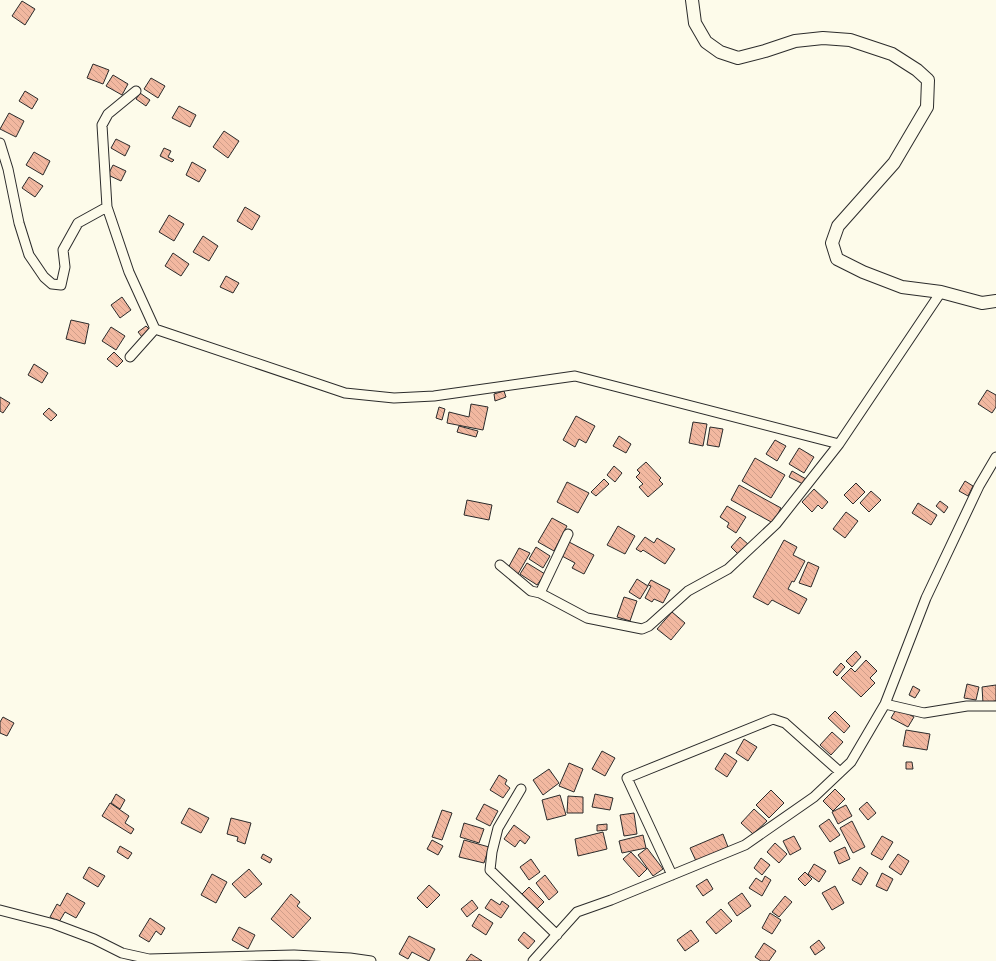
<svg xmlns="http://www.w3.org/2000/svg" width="996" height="961" viewBox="0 0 996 961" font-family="Ubuntu,sans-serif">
<defs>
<pattern id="building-back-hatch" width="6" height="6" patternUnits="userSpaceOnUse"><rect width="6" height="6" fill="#f2b8a0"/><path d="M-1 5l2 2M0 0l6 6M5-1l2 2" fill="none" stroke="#d09e8a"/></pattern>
</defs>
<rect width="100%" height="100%" fill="#fdfbea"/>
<path fill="url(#building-back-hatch)" stroke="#2b2b2b" d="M22 1 35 9 25 25 12 16Z
M93 64 109 70 103 84 87 78Z
M113 75 128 84 122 95 106 86Z
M151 78 165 86 158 98 144 89Z
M25 91 38 99 32 109 19 101Z
M140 93 150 100 146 106 136 99Z
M179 106 196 115 190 127 172 118Z
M9 113 24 121 16 137 0 129Z
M224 131 239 141 228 158 213 147Z
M116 139 130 146 125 156 111 148Z
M164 148 171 151 168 157 174 160 172 162 160 156Z
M34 152 50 161 43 175 26 165Z
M192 162 206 170 199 182 186 175Z
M113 165 126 171 121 181 108 175Z
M29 177 43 186 35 197 22 188Z
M245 207 260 216 252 230 237 221Z
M169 215 184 224 174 241 159 232Z
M203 236 218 246 209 261 193 252Z
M173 253 189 264 181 276 165 266Z
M226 276 239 283 233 293 220 287Z
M122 297 131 310 120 318 111 305Z
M71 320 89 324 85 344 66 339Z
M146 326 150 330 142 337 138 332Z
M111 327 125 336 116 350 102 341Z
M114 352 123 361 117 367 107 359Z
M34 364 48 373 42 383 28 375Z
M987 390 996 395V407L992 413 978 404Z
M504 391 506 397 495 401 494 394Z
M0 397 10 403 3 413 0 411Z
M471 404 488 407 483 430 447 423 449 412 469 417Z
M439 407 445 409 442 420 436 418Z
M49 408 57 415 51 421 43 414Z
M576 416 595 426 586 443 579 439 575 447 563 440Z
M693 422 707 424 703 446 689 443Z
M459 426 478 431 476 437 457 432Z
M710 427 723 429 719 447 707 445Z
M619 436 631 444 626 453 613 446Z
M775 440 786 446 777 461 766 454Z
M799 448 814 457 804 473 789 464Z
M755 458 785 475 771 498 742 481Z
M646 462 661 478 659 480 663 484 648 497 639 487 643 484 636 477 640 473 637 470Z
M614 466 622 473 615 482 607 475Z
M792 471 806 479 803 484 789 477Z
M604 479 609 484 596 496 591 492Z
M965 481 973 486 968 496 959 491Z
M567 482 589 493 578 513 557 502Z
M856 483 865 492 853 504 844 495Z
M739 485 781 508 773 523 731 500Z
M814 489 828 502 822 509 818 505 812 512 802 502Z
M871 491 881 500 869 512 860 503Z
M467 500 492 505 489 520 464 515Z
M940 501 948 507 944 513 936 506Z
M918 503 937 515 931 525 912 513Z
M727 506 746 517 736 533 727 527 729 523 720 517Z
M846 512 858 521 845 538 833 529Z
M552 518 567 526 554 551 538 542Z
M618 526 635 536 625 554 607 545Z
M645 537 654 543 657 538 675 549 665 564 643 550 641 552 636 549Z
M740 537 749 545 739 555 731 547Z
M784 540 797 547 793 555 805 561 794 582 792 581 788 589 807 599 799 614 772 600 768 605 753 597Z
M569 542 594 555 584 574 572 568 575 563 562 556Z
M536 547 550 556 543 568 529 559Z
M519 548 530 553 518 574 508 568Z
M808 562 819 567 811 587 799 583Z
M527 563 545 574 537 585 520 574Z
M637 579 648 586 640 599 629 592Z
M651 580 670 590 663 603 654 599 652 602 645 598 651 586 648 585Z
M624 597 637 601 630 621 617 617Z
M672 612 685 623 671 640 657 629Z
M856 651 861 657 852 667 846 661Z
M866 660 877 671 870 678 875 683 861 697 841 678 851 668 855 672Z
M841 663 845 667 837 676 833 672Z
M967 684 979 687 976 700 964 698Z
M996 685V701L983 703 982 687Z
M913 686 920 690 915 698 909 695Z
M897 708 914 717 908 727 891 718Z
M835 711 850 726 844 733 828 718Z
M3 717 14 723 7 736 0 733V722Z
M906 730 930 734 927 750 903 746Z
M832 732 843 742 831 755 820 745Z
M744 739 757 747 748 761 736 753Z
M602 751 615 758 605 776 592 769Z
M725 753 737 761 727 777 715 769Z
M906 762H912L913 769H906Z
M569 763 583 769 574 792 559 786Z
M549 769 559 783 543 795 533 780Z
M499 775 507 780 505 784 510 788 503 798 490 790Z
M835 789 845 799 833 811 823 801Z
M771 790 784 803 769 818 756 805Z
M116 794 125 800 120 809 111 803Z
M595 794 613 798 610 810 592 807Z
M560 795 566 815 547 820 542 800Z
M568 796 583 797V813H567Z
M867 802 876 813 868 820 859 809Z
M110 803 129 816 125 823 134 829 131 834 102 816Z
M484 804 498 811 490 826 476 819Z
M846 805 852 816 838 824 832 812Z
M189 808 209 818 201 833 181 823Z
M754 809 767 821 753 834 741 823Z
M442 810 452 813 442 840 432 837Z
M634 813 637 834 624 836 620 815Z
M231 818 251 823 245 844 237 841 238 837 227 834Z
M829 819 840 835 830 842 819 826Z
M852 821 865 847 853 853 840 828Z
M464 823 484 829 479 843 460 837Z
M607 824V830L597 831V825Z
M514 825 530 837 525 844 520 840 515 847 504 839Z
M603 832 607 849 578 856 575 839Z
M723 834 728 847 696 861 690 848Z
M643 835 646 848 622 853 619 841Z
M794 836 801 849 790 855 783 841Z
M882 836 893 842 882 860 871 854Z
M432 840 443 846 438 855 427 849Z
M464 840 489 847 484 863 459 857Z
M775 843 787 854 779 863 767 852Z
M120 846 132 853 128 859 117 852Z
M845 847 850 859 839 864 834 852Z
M647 848 663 869 653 876 638 855Z
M631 852 647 869 639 877 623 859Z
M263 854 272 859 270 863 261 858Z
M898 854 909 861 901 875 889 867Z
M761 858 770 865 762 875 754 868Z
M531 859 540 872 529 880 520 867Z
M814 864 826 871 819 882 808 874Z
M89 867 105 876 98 887 83 878Z
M860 867 868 873 861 885 852 880Z
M249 869 262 884 245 898 232 884Z
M805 872 812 879 805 886 798 879Z
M882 873 893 879 887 891 876 886Z
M212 874 227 882 216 903 201 895Z
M545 875 558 892 549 900 536 883Z
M765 876 771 880 762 896 749 888 756 878 762 882Z
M707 879 713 889 703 896 696 886Z
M429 885 440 895 427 908 417 898Z
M835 886 844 903 832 910 822 893Z
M529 887 544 902 535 911 520 896Z
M67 893 85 903 76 918 65 912 59 922 50 917 57 904 60 906Z
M742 893 751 906 737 916 728 903Z
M291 894 300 902 297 906 311 918 293 938 271 919Z
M785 896 792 902 779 917 772 912Z
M491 899 500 905 502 901 509 906 501 918 485 908Z
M472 900 478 908 467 917 461 909Z
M721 909 732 921 716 934 706 922Z
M770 913 781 920 772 934 762 928Z
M479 914 493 923 486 935 472 926Z
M150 918 165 928 161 935 156 931 149 942 139 936Z
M239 927 255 935 248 949 232 940Z
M691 930 699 941 685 951 677 940Z
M524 932 535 941 528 949 518 940Z
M409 936 435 949 429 961 412 952 408 959 399 954Z
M819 940 825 948 815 955 810 947Z
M764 943 776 951 769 961H761L755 957Z
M471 954 482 961H466Z"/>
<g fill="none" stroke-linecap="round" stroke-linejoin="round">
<g stroke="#2b2b2b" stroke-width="11">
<path id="minor" d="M136 91 108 114 102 125 107 207 129 272 155 329 345 393 394 398 434 396 575 376 839 444
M0 143 8 169 19 223 29 255 44 277 52 284 61 285 65 267 63 250 78 223 107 207
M130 357 155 329
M500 565 531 591 540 593 587 618 642 629 649 626 688 591 728 569 776 524 839 444 941 292
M540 593 568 534
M885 704 924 713 967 706H996
M521 789 498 828 492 852 490 870 557 935
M672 875 627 778 773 719 785 723 840 772
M0 910 54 924 94 939 122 953 149 959 294 955 350 958 371 961
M533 961 577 912 611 900 745 845 814 797 851 762 885 704 926 598 979 486 996 457"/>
</g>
<g stroke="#2b2b2b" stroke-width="14">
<path id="secondary" d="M692 0 695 23 706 42 720 52 738 58 765 51 795 41 823 38 850 40 892 54 917 70 928 80 927 107 894 163 838 226 832 243 837 259 863 272 902 287 941 292 982 303 996 301"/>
</g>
<use href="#minor" stroke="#fdfbea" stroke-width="9"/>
<use href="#secondary" stroke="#fdfbea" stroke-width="12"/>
</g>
</svg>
